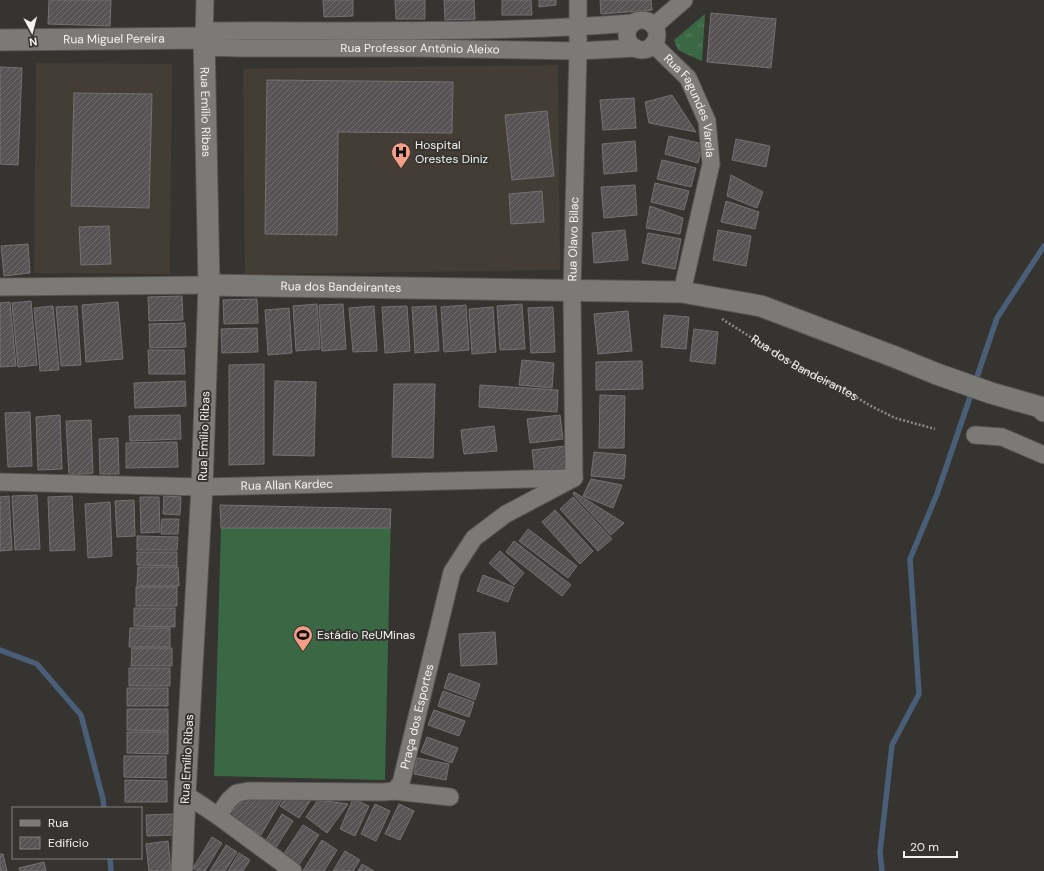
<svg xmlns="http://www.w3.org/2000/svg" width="1044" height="871" viewBox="0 0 1044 871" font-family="'DM Sans',sans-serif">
<defs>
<pattern id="park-tufts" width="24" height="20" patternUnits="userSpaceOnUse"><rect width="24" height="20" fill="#3a6845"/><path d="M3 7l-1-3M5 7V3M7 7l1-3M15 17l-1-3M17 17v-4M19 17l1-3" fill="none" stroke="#577e60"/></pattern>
<pattern id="building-hatch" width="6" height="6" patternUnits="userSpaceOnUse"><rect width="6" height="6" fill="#575355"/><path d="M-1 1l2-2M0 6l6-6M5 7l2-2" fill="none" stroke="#706c6e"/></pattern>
</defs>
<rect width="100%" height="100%" fill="#363431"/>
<path fill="#433d35" d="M36 63 172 64 170 274 34 273Z
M558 65 560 270 245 274 243 69Z"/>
<path fill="#3a6845" d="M220 505 391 509 385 780 214 776 221 528Z"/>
<path fill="url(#park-tufts)" d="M705 14 702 61 678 50 674 40Z"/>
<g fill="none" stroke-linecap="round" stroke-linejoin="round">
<path stroke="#4b5e78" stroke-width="5.5" d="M0 650 37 664 81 715 103 799 104 808
M110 858 111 871
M882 871 880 852 892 745 919 694 910 559 937 494 997 318 1044 246"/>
</g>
<path fill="url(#building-hatch)" stroke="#757173" d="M49 0H111L110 26 48 24Z
M323 0H353V16L324 17Z
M395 0H425V19H396Z
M444 0H474L475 19 445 20Z
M502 0H531L532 15H502Z
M539 0H556V5L539 7Z
M600 0H651L652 10 601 14Z
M711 13 776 19 771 68 707 62Z
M0 67 22 68 18 165 0 164Z
M267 80 453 82 452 133 338 132 337 235 265 234Z
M74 93 152 94 149 208 71 206Z
M672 95 696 132 649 123 645 102Z
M634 98 636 128 603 130 600 100Z
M547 111 554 176 512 180 505 115Z
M669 136 703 144 698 163 665 154Z
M736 139 770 146 766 167 732 160Z
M635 141 637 171 604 174 602 144Z
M662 160 696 168 691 187 657 179Z
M731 175 763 192 757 208 727 196Z
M655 183 689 191 684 210 651 202Z
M635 185 637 215 604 218 601 187Z
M542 191 544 222 511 224 509 194Z
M726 201 759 212 755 229 721 222Z
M650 206 683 218 680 234 646 228Z
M109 226 111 264 81 265 79 227Z
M625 230 628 260 594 263 592 233Z
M718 230 751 236 746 266 713 260Z
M648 233 681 239 675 269 642 263Z
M28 244 30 273 4 276 1 246Z
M182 296 183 320 149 321 148 297Z
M257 299 258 323 224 324 223 300Z
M31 301 37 365 18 367 12 303Z
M10 302 16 366 0 367V303Z
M118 302 123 359 86 362 82 305Z
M317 304 320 349 296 351 293 306Z
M343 304 346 349 322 351 319 305Z
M522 304 525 349 500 350 497 306Z
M466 305 469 350 444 352 441 307Z
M53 306 59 370 40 371 34 308Z
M77 306 81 365 61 366 56 307Z
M374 306 377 351 353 352 349 308Z
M407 306 410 351 385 353 382 307Z
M436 306 439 351 415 353 412 307Z
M493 307 496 352 472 354 469 309Z
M553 307 555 352 531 353 528 308Z
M289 308 292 353 268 355 265 310Z
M628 311 632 351 598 354 594 314Z
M664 315 689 317 686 349 661 347Z
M185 323 186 347 150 348 149 324Z
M257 328 258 352 222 353 221 329Z
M694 329 718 332 715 364 690 361Z
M148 350H184L185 374H149Z
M522 360 554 363 552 388 519 385Z
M642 361 643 389 596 390V362Z
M264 364V464L229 465V365Z
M185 381 186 406 135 408 134 383Z
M275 381 316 382 314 456 273 455Z
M394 384H435L433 458 392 457Z
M480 385 558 390 557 412 479 407Z
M600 395 625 396 624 448H599Z
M30 412 32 466 8 467 5 413Z
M60 415 62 469 38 470 36 417Z
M180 415 181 439 130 441 129 416Z
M560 415 563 439 530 443 527 419Z
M91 420 93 473 69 475 66 421Z
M494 426 497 451 464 454 461 430Z
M118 438 119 474H100L99 439Z
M177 442 178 467 126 468V443Z
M565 446 568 471 535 475 532 450Z
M594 452 626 455 624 479 591 476Z
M591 479 622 485 613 508 583 496Z
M574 492 624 523 611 535 573 494Z
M37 495 40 549 15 550 12 496Z
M9 496 12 550 0 551V497Z
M72 496 75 550 50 551 48 497Z
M164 496 181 497 180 515 163 514Z
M140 497H159L160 532 141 533Z
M573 497 612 539 598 551 560 509Z
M134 500 135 536 117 537 115 501Z
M110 502 112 556 88 558 85 504Z
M220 505 391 509 390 528H221Z
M555 510 593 551 580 564 542 522Z
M162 519H179L178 534H161Z
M528 529 577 566 568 578 519 541Z
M137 536 178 537 177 550H137Z
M514 541 571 585 562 596 506 552Z
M500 551 524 573 514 585 489 563Z
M137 552H177V566L137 565Z
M138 567H178L179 586H137Z
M483 575 514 587 508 602 477 591Z
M136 587H177V606H136Z
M134 608H175V627L134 626Z
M130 628H170V647H129Z
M495 632 497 664 461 666 459 634Z
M132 648H172V666H131Z
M129 668H170V686H129Z
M449 673 480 684 475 700 444 688Z
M127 688H168V706H127Z
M443 691 474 702 469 717 438 706Z
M127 709H168V731L127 730Z
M434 710 465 721 459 736 428 725Z
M127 732H168V754L127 753Z
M427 737 458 748 452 763 421 752Z
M124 756H166V778L124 777Z
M417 758 449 764 446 780 414 774Z
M125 780 167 781V802H125Z
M288 795 312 798 299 818 280 806Z
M241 796 282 799 261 835 226 814Z
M353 799 369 806 355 836 340 829Z
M318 800 348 804 327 833 306 817Z
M375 804 390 811 376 841 361 834Z
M399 804 414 811 400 840 385 834Z
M173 814 174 835 147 836 146 815Z
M282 814 293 821 273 852 263 845Z
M303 825 319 835 298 866 283 855Z
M212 837 222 843 205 871H198L193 868Z
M322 840 337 850 324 871H303Z
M168 841 171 871H149L146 844Z
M226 845 237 852 225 871H210Z
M345 851 360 860 353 871H333Z
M239 853 250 860 243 871H228Z
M0 854H3L7 871H0Z
M44 862 46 871H20L19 868Z
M362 864 374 871H358Z"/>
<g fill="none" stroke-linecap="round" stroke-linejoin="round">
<g stroke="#555451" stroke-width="19">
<g id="minor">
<circle cx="642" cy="35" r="15"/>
<path d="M654 26 684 0"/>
<path d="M204 31C347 30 490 34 633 23"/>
<path d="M204 38 205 0"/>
<path id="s2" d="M653 44 688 78 707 121 711 164 682 292"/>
<path id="s3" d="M205 47 240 48H413L578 51 636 48"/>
<path d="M0 287 209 285"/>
<path d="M975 435 1002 437 1044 455"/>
<path id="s4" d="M574 478 572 291 578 51V0"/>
<path id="s5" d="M0 482 202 487 570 478"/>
<path d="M394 791 450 797"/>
<path id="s6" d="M185 794 218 816 229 800 237 793 248 791 383 792 394 791 401 783 452 572 474 538 506 514 574 478"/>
<path d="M218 816 293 871"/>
</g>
</g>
<g stroke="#555451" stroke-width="23">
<g id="tertiary">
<path id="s7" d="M0 40 204 38 209 285 202 487 185 794 182 871"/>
<path id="s8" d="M209 285 682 292 761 306 895 357 937 374 991 393 1040 407 1044 411"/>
</g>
</g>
<path stroke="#8c8b88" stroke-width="2.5" stroke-dasharray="2 2" stroke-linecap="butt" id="s1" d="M722 319 798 367 846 391 869 405 895 418 935 429"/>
<use href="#minor" stroke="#7c7a77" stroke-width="17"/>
<use href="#tertiary" stroke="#7c7a77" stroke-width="21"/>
</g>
<defs>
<g id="hospital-pin" transform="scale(1)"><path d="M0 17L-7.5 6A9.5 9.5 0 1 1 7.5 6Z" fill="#f49e87" stroke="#363431"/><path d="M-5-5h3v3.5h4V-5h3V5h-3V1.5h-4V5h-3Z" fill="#111"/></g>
<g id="stadium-pin" transform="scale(1)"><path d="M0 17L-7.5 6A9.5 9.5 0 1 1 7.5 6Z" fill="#f49e87" stroke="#363431"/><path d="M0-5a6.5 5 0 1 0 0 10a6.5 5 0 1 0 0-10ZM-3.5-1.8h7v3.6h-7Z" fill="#111"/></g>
</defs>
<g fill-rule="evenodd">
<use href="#hospital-pin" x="401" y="152"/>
<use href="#stadium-pin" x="303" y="635"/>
</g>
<g text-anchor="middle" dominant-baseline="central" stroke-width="4" stroke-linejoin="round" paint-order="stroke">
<g font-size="12" fill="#f3f2f0" stroke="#363431">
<text stroke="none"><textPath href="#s7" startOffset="114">Rua Miguel Pereira</textPath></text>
<text stroke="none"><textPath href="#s3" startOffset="215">Rua Professor Antônio Aleixo</textPath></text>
<text stroke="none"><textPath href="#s2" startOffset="75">Rua Fagundes Varela</textPath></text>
<text stroke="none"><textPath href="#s7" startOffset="278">Rua Emílio Ribas</textPath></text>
<text stroke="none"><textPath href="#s4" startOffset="239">Rua Olavo Bilac</textPath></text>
<text stroke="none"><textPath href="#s8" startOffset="132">Rua dos Bandeirantes</textPath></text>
<text stroke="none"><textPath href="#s1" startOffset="96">Rua dos Bandeirantes</textPath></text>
<text transform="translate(204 436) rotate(-88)">Rua Emílio Ribas</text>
<text stroke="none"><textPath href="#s5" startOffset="287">Rua Allan Kardec</textPath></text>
<text stroke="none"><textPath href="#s6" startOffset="306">Praça dos Esportes</textPath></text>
<text transform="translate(187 759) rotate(-87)">Rua Emílio Ribas</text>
</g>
<g font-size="12" fill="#f3f2f0" stroke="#363431" text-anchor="start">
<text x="415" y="145">Hospital<tspan x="415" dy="14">Orestes Diniz</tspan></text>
<text x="317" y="635">Estádio ReUMinas</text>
</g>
</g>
<rect x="12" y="807" width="130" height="52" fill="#363431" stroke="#82807d"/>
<rect x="20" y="820" width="20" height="6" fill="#7c7a77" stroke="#82807d"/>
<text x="48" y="827" font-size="12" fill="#f3f2f0">Rua</text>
<rect x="20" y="837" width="20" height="12" fill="url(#building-hatch)" stroke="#82807d"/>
<text x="48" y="847" font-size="12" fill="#f3f2f0">Edifício</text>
<g transform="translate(32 32) rotate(173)" stroke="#363431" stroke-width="3" paint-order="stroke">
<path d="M0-3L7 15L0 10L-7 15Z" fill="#f3f2f0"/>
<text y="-6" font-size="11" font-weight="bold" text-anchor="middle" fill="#f3f2f0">N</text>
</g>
<path d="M904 851v6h53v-6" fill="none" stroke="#f3f2f0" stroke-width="2"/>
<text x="910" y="851" font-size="12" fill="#f3f2f0" stroke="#363431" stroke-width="3" paint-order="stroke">20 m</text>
</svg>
